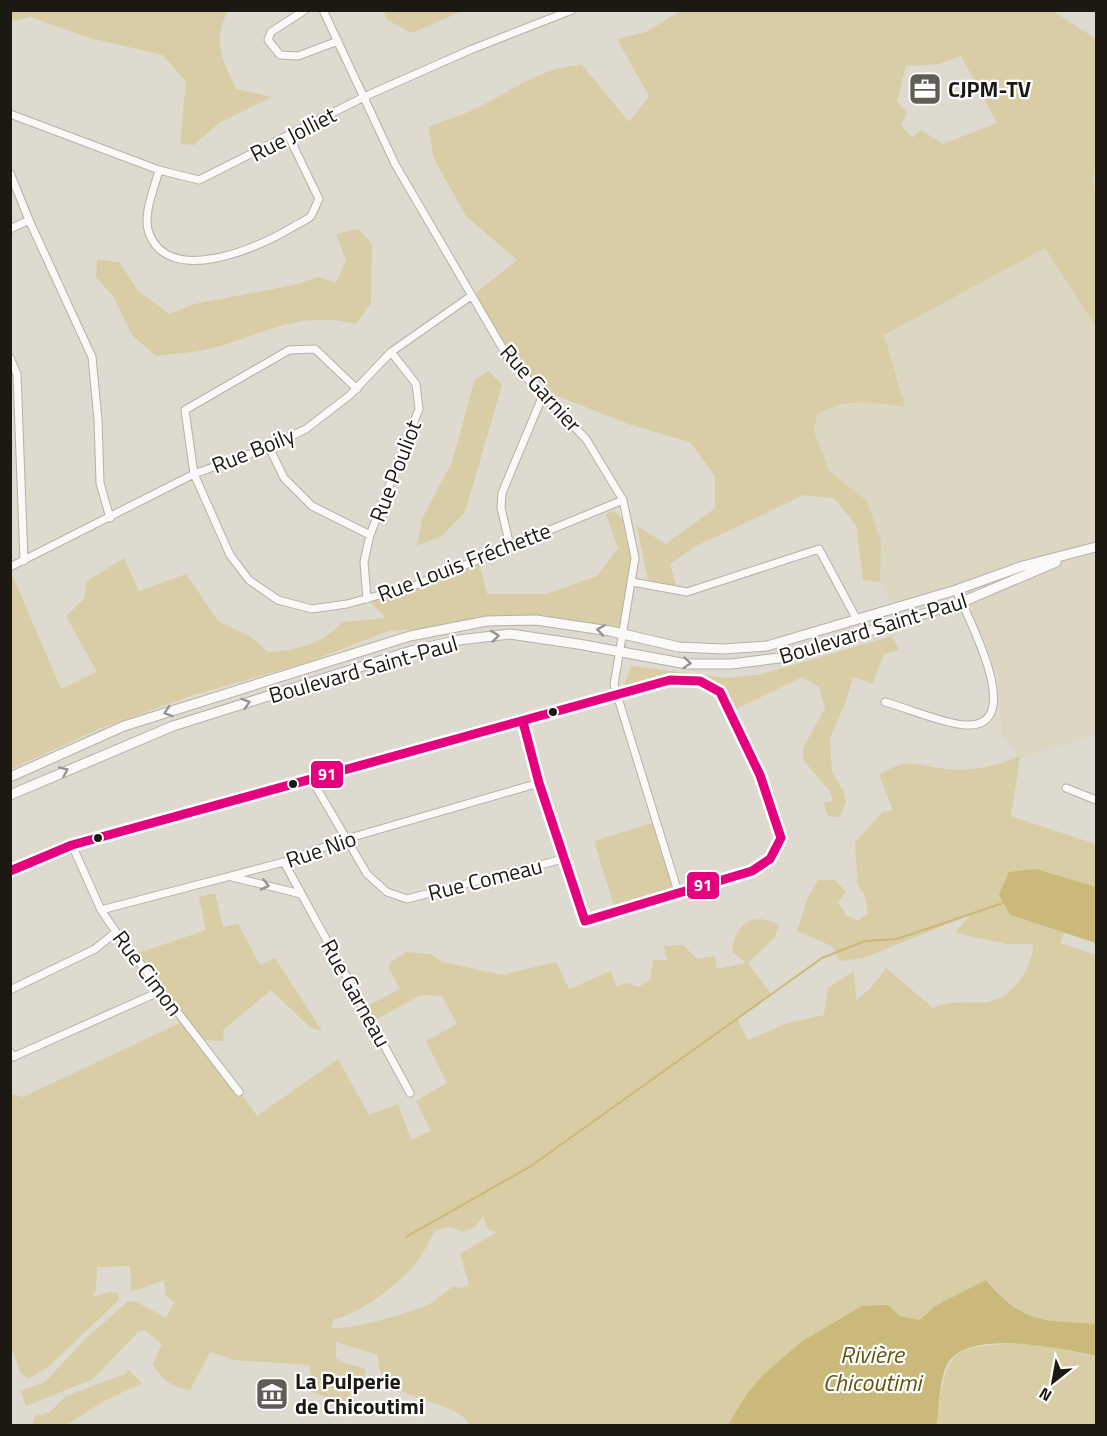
<svg xmlns="http://www.w3.org/2000/svg" width="1107" height="1436" viewBox="0 0 1107 1436" font-family="'Titillium Web',sans-serif">
<rect width="100%" height="100%" fill="#dedad0"/>
<path fill="#dcd6c3" d="M1045 247 1096 327V734L1020 758 1002 734 997 673 961 585 892 605 880 582 881 542 867 501 829 471 814 431 817 415 827 408 868 401 905 406 883 335Z"/>
<path fill="#d8cda4" fill-rule="evenodd" d="M11 10 228 11C211 42 223 60 236 89L272 97 219 123 194 145 180 144 186 82 163 55 90 38 31 17 11 21Z
M384 11V10L463 11 411 33 386 19Z
M680 11H1053L1096 39V170L1093 181 1096 188V327L1045 248 884 335 905 407C876 402 842 397 817 415L814 431 829 471 867 501 881 542 880 582 863 580 856 525 834 498 804 495 694 547 670 564 677 588 649 585 637 526 666 544 715 508V476L690 442 631 425 545 391 515 359 473 295 517 260 466 216 433 157 429 127C446 119 464 115 481 106 513 90 544 66 582 65L629 122 649 96 617 39 646 32ZM961 56 997 123 943 144 921 130 912 138 901 125 907 113 897 101 906 66 939 64Z
M359 229 372 244 371 303 356 324C298 310 268 333 216 347 197 353 175 353 156 356L132 335 113 296 96 277 97 259 120 263 138 291 169 314 195 304 294 285 318 277 336 283 346 260 336 234Z
M489 371 502 385 465 512 443 535 417 546 422 519 452 462 475 379Z
M614 511 622 519 632 564 620 627 615 631 558 621 388 631 306 663 193 695 99 729 11 769V572L61 689 97 672 66 616 84 599 87 581 124 558 139 591 186 574 218 621 251 637 268 652C296 651 323 644 342 622L386 618 367 599 478 559 487 594H546L597 576 618 548 606 514Z
M892 636 899 650 884 654 872 684 853 677 846 701 830 738 832 772 844 792 846 802 840 817 828 816 824 803 833 801 830 791 804 761 803 748 825 708 819 687 802 677 730 712C727 706 724 696 719 691 692 670 656 683 626 690L624 685 631 666 727 678 762 674Z
M1018 756 1020 758 1011 816 1096 844V887L1035 869 999 895 1010 915 1064 933 1060 943 1096 955V1324C1042 1320 1024 1324 987 1280L935 1306 920 1320 900 1316 888 1305 746 1395 728 1425H470C454 1395 374 1404 378 1355L336 1342V1358C346 1365 355 1364 366 1370L363 1385 351 1392 347 1403 311 1392 310 1365 235 1360 210 1352 190 1390C170 1387 163 1380 153 1364L162 1344 144 1330 138 1332 93 1379 26 1406 21 1391 45 1382 86 1338 127 1302 135 1301 166 1318 174 1302 166 1296 164 1280 131 1292 130 1266 97 1267 96 1290 92 1297 110 1292 118 1293 119 1300 47 1368 29 1378 21 1374 10 1343V1094L23 1097 186 1020 138 953 206 930 199 897 215 893 223 927 238 924 260 965 275 958 322 1031 311 1028 271 990 223 1030 224 1041 202 1040 257 1116 338 1059 369 1115 398 1104 411 1140 431 1131 416 1101 447 1083 426 1041 457 1024 442 996 421 995 371 1022 364 1008 400 989 389 968 390 963 406 952 430 954 443 962 502 975 556 962 569 989 611 971 616 986 628 983 638 987 650 980 653 960H667L664 946 683 945 697 959 715 956 717 969 746 963 732 952C735 923 752 911 779 925L774 938 748 963 771 994 737 1019 748 1040 788 1023 824 1015 828 988 854 971 856 1000 870 989 886 968 933 1008C955 998 972 1006 992 1001 1015 995 1033 966 1033 944H1007L955 933 970 915 864 958 840 961 832 946 797 931 808 897 818 880H835L846 892 838 902 846 915 858 921 868 913 865 896 858 885 855 842 883 812 893 810 879 775C908 756 917 766 946 769 968 771 999 767 1018 756ZM483 1216 488 1229 497 1232 460 1254 469 1285 459 1288 454 1286C446 1291 439 1298 431 1303 413 1312 349 1331 331 1328L334 1319C356 1317 397 1284 413 1267 422 1256 429 1242 435 1230L451 1227 464 1232 476 1226Z
M658 821 680 893 616 912 594 841Z
M1028 1342 1096 1357V1425L931 1426 937 1422C947 1341 952 1349 1028 1342Z
M126 1368 142 1383 102 1402 67 1425H32L35 1416 50 1412 66 1396 128 1373Z"/>
<path fill="#cab978" d="M1036 869 1096 887V943L1010 915 999 895 1009 872Z
M986 1280C1025 1325 1042 1320 1096 1324V1356C1063 1349 975 1329 950 1360 940 1371 939 1407 937 1423L931 1425H728L746 1395 762 1376 801 1342 862 1306 888 1305 900 1316 920 1320 935 1306Z"/>
<g fill="none" stroke-linecap="round" stroke-linejoin="round">
<path stroke="#cab978" stroke-width="2" d="M406 1237 531 1166 822 958 865 941 897 939 1003 903"/>
<g stroke="#b4b1a9" stroke-width="9">
<path id="street" d="M305 10 271 32 268 40 280 55 298 56 338 41
M323 10 395 164 510 361 586 439 623 500 635 558 614 685 679 895
M10 114 159 170 199 180 366 96 470 50 572 10
M159 170C155 187 142 215 149 233 169 287 258 248 291 228 297 224 306 221 311 216 314 211 316 204 319 199L289 137
M10 173 29 220 92 357 98 420 100 483 110 518
M10 229 29 220
M10 358 17 374 24 561
M357 389 315 349 289 350 185 410 194 474 230 555 249 580 278 600 312 609 347 604 416 585 623 500
M269 447 284 478 312 506 370 535
M510 546 501 508 502 493 543 395
M10 567 194 474 269 447 306 429 350 395 391 352 471 296
M632 582 687 592 819 549 856 618
M367 599 364 562 370 535 419 409 416 384 391 352
M885 702C907 708 944 724 965 725 1029 729 967 616 956 590
M312 780 367 874 387 892 407 899 563 859
M1066 788 1096 800
M72 845 101 910 116 932 239 1092
M284 862 410 1093
M10 871 72 845 670 680 700 681 720 692 760 775 781 838 770 859 752 871 585 921 539 783 523 722
M232 877 301 894
M101 910 284 862 346 839 539 783
M10 990 95 949 116 932
M10 1052 13 1057 161 991"/>
</g>
<g stroke="#b4b1a9" stroke-width="11">
<path id="secondary" d="M10 777 124 726 410 636 487 621 536 620 610 631 679 647 723 649 767 646 956 590 1023 566 1096 547
M10 795 173 726 411 651 459 640 510 634 578 644 687 664H732L786 657 962 602 1056 562"/>
</g>
<use href="#street" stroke="#faf9f8" stroke-width="7"/>
<use href="#secondary" stroke="#faf9f8" stroke-width="9"/>
<g stroke="#fff" stroke-width="14">
<path id="bus-1" d="M10 871 72 845 670 680 700 681 720 692 760 775 781 838 770 859 752 871 585 921 539 783 523 722"/>
</g>
<use href="#bus-1" stroke="#e5007d" stroke-width="9"/>
</g>
<defs><path id="oneway-chevron" d="M-2-3.5L2.5 0L-2 3.5" fill="none" stroke-width="1.6" stroke-linecap="round" stroke-linejoin="round" transform="scale(1.5)"/></defs>
<g stroke="#969490">
<use href="#oneway-chevron" transform="translate(601 630) rotate(-171)"/>
<use href="#oneway-chevron" transform="translate(495 636) rotate(-7)"/>
<use href="#oneway-chevron" transform="translate(687 663) rotate(5)"/>
<use href="#oneway-chevron" transform="translate(246 703) rotate(-17)"/>
<use href="#oneway-chevron" transform="translate(168 712) rotate(162)"/>
<use href="#oneway-chevron" transform="translate(64 771) rotate(-24)"/>
<use href="#oneway-chevron" transform="translate(265 885) rotate(13)"/>
</g>
<defs>
<g id="office-square" transform="scale(1.725)"><rect x="-9" y="-9" width="18" height="18" rx="4" fill="#5f5d54" stroke="#fff"/><path d="M-6-3h4V-5.5h4V-3h4V5H-6ZM-1-4.5V-3h2v-1.5ZM-6 0V1H6V0Z" fill="#fff"/></g>
<g id="museum-square" transform="scale(1.725)"><rect x="-9" y="-9" width="18" height="18" rx="4" fill="#5f5d54" stroke="#fff"/><path d="M0-6L6-3V-2H-6V-3ZM-5-1h2V3h-2ZM-1-1h2V3h-2ZM3-1h2V3H3ZM-6 4H6V6H-6Z" fill="#fff"/></g>
</defs>
<g fill-rule="evenodd">
<use href="#office-square" x="925" y="89"/>
<use href="#museum-square" x="272" y="1394"/>
</g>
<g fill="#1b1912" stroke="#fff" stroke-width="2">
<circle cx="553" cy="712" r="5"/>
<circle cx="293" cy="784" r="5"/>
<circle cx="98" cy="838" r="5"/>
</g>
<g text-anchor="middle" dominant-baseline="central" stroke-width="4.5" stroke-linejoin="round" paint-order="stroke">
<g font-size="22" font-weight="bold" fill="#1b1912" stroke="#fff" text-anchor="start">
<text x="948" y="89">CJPM-TV</text>
<text x="295" y="1381">La Pulperie<tspan x="295" dy="25">de Chicoutimi</tspan></text>
</g>
<g font-size="22" fill="#1b1912" stroke="#fff">
<text transform="translate(293 134) rotate(-27)">Rue Jolliet</text>
<text transform="translate(541 388) rotate(48)">Rue Garnier</text>
<text transform="translate(253 450) rotate(-22)">Rue Boily</text>
<text transform="translate(395 471) rotate(-69)">Rue Pouliot</text>
<text transform="translate(464 562) rotate(-21)">Rue Louis Fréchette</text>
<text transform="translate(873 628) rotate(-17)">Boulevard Saint-Paul</text>
<text transform="translate(363 669) rotate(-16)">Boulevard Saint-Paul</text>
<text transform="translate(321 849) rotate(-19)">Rue Nio</text>
<text transform="translate(485 879) rotate(-14)">Rue Comeau</text>
<text transform="translate(148 973) rotate(53)">Rue Cimon</text>
<text transform="translate(356 993) rotate(61)">Rue Garneau</text>
</g>
<g font-size="24" font-style="italic" fill="#645511" stroke="#fff">
<text x="872" y="1354">Rivière<tspan x="872" dy="28">Chicoutimi</tspan></text>
</g>
</g>
<g stroke="#fff" stroke-width="2">
<rect x="310" y="760" width="34" height="29" rx="6" fill="#e5007d"/>
<rect x="686" y="871" width="34" height="29" rx="6" fill="#e5007d"/>
</g>
<g font-size="16" text-anchor="middle" font-weight="bold" fill="#fff">
<text x="327" y="780">91</text>
<text x="703" y="891">91</text>
</g>
<rect width="1107" height="1436" fill="none" stroke="#1b1912" stroke-width="24"/>
<g transform="translate(1053 1382) rotate(211)" stroke="#ffffff" stroke-width="4.5" paint-order="stroke">
<path d="M0-4.5L10 22L0 15L-10 22Z" fill="#1b1912"/>
<text y="-9" font-size="16" font-weight="bold" text-anchor="middle" fill="#1b1912">N</text>
</g>
</svg>
